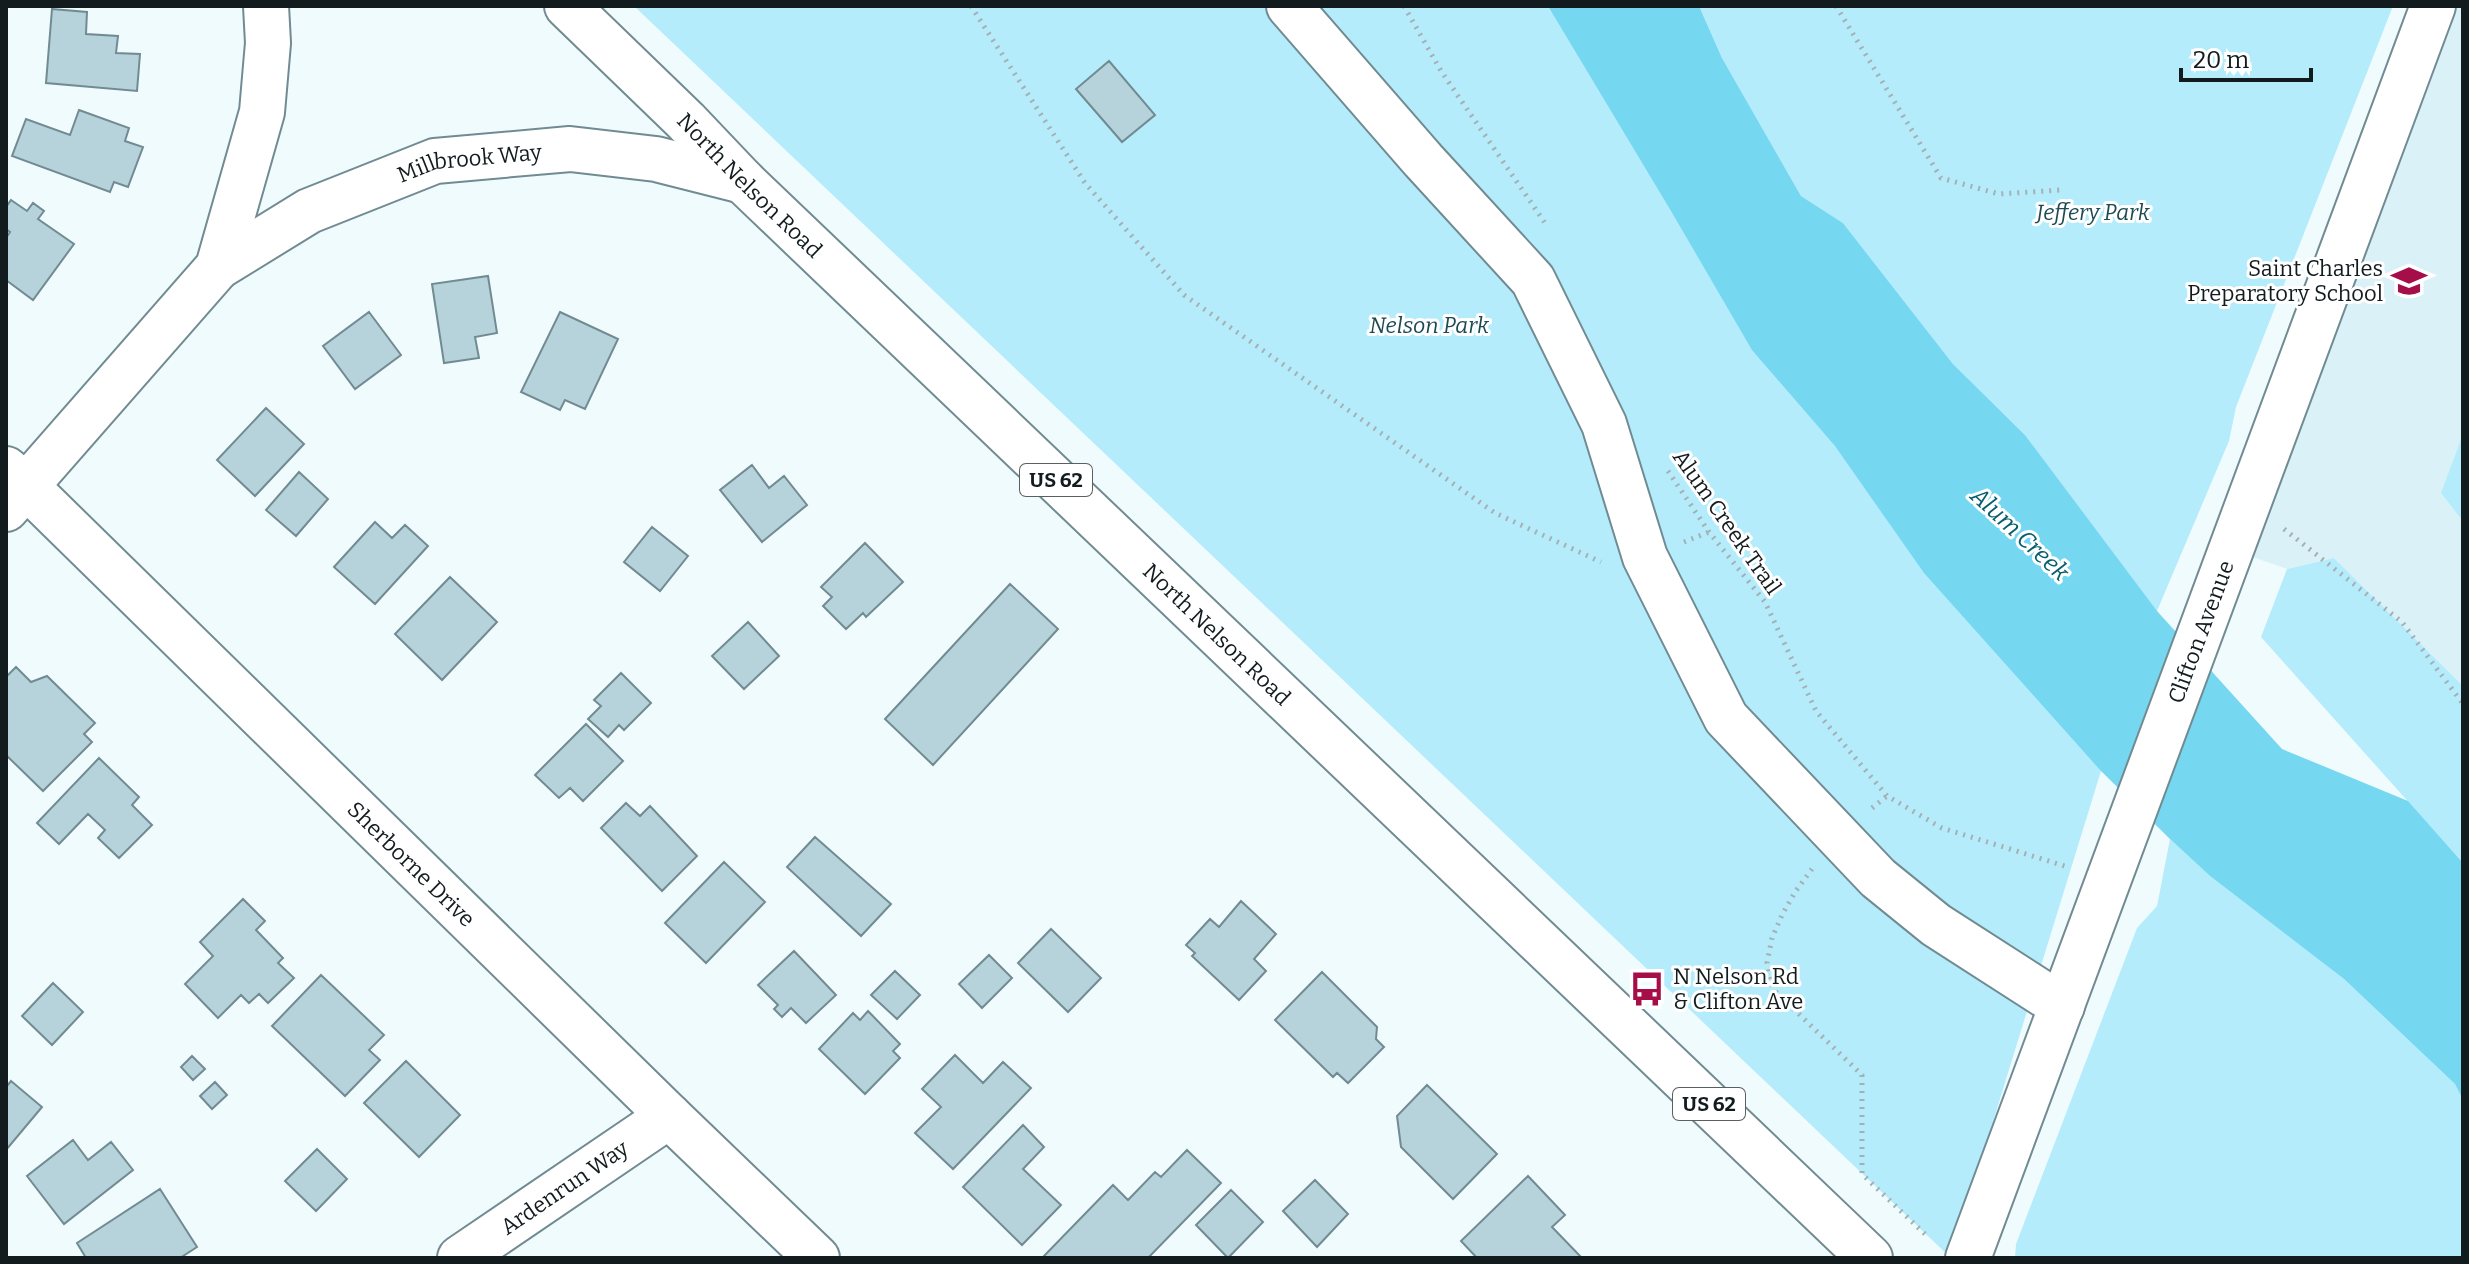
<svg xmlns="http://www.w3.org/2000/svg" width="2469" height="1264" viewBox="0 0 2469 1264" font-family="Bitter,serif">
<rect width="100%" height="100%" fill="#f0fbfe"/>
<path fill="#dbf1f8" d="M2458 6H2463V686L2334 558 2287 569 2253 557Z"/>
<path fill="#b5ecfc" d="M634 6H1612L2154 609 2025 435 1953 364 1843 223 1801 196 1722 58 1699 6H2393L2236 407 2229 441 2157 611 2101 771 1951 1258Z
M2463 434V521L2441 493Z
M2334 558 2463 686V863L2261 637 2287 569Z
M2170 839 2210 876 2344 979 2455 1084 2463 1100V1258H2015L2016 1244 2137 928 2157 906Z"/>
<path fill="#76d7f1" d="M1548 6H1699L1722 58 1801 196 1843 223 1953 364 2025 435 2157 611 2282 749 2408 801 2463 863V1100L2455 1084 2344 979 2210 876 2170 839 2101 771 1924 573 1835 446 1752 350 1671 211Z"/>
<path fill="#b6d2da" stroke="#718b92" stroke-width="2" d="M52 9 87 12 86 34 118 36 116 53 140 54 137 91 46 83Z
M1109 61 1155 115 1122 142 1076 89Z
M79 110 129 128 125 141 143 147 128 187 114 182 110 192 12 156 26 119 70 135Z
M11 200 27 211 33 203 44 211 38 219 74 244 33 300 6 280V238L10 232 6 229V207Z
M488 276 497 333 475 337 479 358 444 363 432 284Z
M369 312 401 355 355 389 323 346Z
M560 312 618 339 585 409 565 400 560 410 521 392Z
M266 408 304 444 255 496 217 460Z
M752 465 769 488 784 476 807 505 762 542 720 490Z
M299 472 328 499 296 536 266 510Z
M375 522 392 538 405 525 428 546 375 604 334 567Z
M652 527 688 556 660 591 624 562Z
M865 543 903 582 866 617 863 613 846 629 823 606 832 597 821 587Z
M450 577 497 622 442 680 395 634Z
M1010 584 1058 629 933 765 885 719Z
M748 622 779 656 744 689 712 656Z
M16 667 31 682 47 676 95 723 84 734 92 742 43 791 6 755V677Z
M621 673 651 703 624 730 619 725 608 737 588 719 601 706 594 700Z
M586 724 623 761 583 801 570 788 559 798 535 775Z
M99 758 139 797 132 805 152 825 119 858 98 838 105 830 88 814 59 844 37 823Z
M626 803 640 816 650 806 697 856 662 891 601 828Z
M815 837 891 904 861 936 787 867Z
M724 862 765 902 706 963 665 923Z
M243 899 265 921 256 930 283 958 278 963 294 978 268 1003 259 994 249 1003 241 995 218 1018 185 984 213 956 200 942Z
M1241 901 1276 934 1254 959 1266 971 1239 1000 1192 956 1195 953 1186 945 1210 919 1219 927Z
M1051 929 1101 978 1068 1012 1018 963Z
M794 951 836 995 806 1023 791 1008 782 1017 774 1009 778 1005 758 985Z
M989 955 1012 978 982 1008 959 984Z
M895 971 920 995 897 1019 871 995Z
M1322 972 1377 1027 1376 1039 1384 1047 1348 1083 1337 1073 1333 1077 1275 1020Z
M321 975 384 1035 369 1050 380 1060 345 1096 272 1026Z
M53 983 83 1012 52 1045 22 1016Z
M868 1011 900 1044 893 1051 900 1058 865 1094 819 1049 853 1013 860 1020Z
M955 1055 983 1083 1003 1062 1031 1088 953 1169 915 1133 941 1107 922 1089Z
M192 1056 205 1069 193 1080 181 1067Z
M406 1061 460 1115 419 1157 364 1103Z
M11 1081 42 1107 6 1150V1087Z
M215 1082 227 1095 212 1109 200 1096Z
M1427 1085 1497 1154 1453 1199 1401 1147 1397 1116Z
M1023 1125 1044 1147 1023 1169 1061 1205 1022 1245 963 1187Z
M73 1140 88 1160 111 1142 133 1170 64 1224 27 1176Z
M317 1149 347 1179 316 1211 285 1181Z
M1187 1150 1221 1183 1148 1258H1042L1113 1185 1128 1200 1155 1172 1161 1177Z
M1528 1176 1565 1215 1552 1227 1582 1258H1477L1461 1241Z
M1315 1180 1348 1214 1317 1247 1283 1211Z
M160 1189 197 1247 180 1258H86L77 1243Z
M1231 1190 1263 1222 1228 1258 1196 1225Z"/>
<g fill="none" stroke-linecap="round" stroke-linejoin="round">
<g stroke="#718b92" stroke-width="48">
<g id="minor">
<path d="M1289 6 1423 160 1533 280 1604 424 1645 557 1726 718 1878 878 1936 925 2062 1006"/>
<path id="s1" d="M218 267 309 211 435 161 570 149 656 159 743 181"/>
<path id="s2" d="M6 469 26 486 669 1116 817 1258"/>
<path d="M6 509 218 267 262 112 268 43 266 6"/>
<path id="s3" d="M460 1258 669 1116"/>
<path id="s4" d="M1968 1258 2433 6"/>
</g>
</g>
<g stroke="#718b92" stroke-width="48">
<g id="major">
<path id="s5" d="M567 6 686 121 743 181 1870 1258"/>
</g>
</g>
<path stroke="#a5b0b3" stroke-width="5" stroke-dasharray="2 6" stroke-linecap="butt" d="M971 6 1085 183 1184 295 1495 513 1601 562
M1404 6 1441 71 1545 223
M1836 6 1941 178 1999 194 2061 190
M1668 471 1709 532 1765 602 1816 711 1887 796 1942 828 2068 867
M2284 529 2402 622 2463 704
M1684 542 1709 532
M1872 808 1887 796
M1812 869 1795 892 1782 915 1772 938 1767 963 1773 989 1862 1075V1174L1928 1237"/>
<use href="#minor" stroke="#fff" stroke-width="44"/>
<use href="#major" stroke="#fff" stroke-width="44"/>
</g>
<defs>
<g id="school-bare" transform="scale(2.76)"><path d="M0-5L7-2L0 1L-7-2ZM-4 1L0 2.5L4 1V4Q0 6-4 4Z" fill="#a50e48" stroke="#fff" stroke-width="2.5" paint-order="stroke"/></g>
<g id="bus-bare" transform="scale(2.76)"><path d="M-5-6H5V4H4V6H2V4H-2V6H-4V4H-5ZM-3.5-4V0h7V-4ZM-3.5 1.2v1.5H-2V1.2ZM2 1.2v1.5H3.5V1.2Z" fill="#a50e48" stroke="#fff" stroke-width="2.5" paint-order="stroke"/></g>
</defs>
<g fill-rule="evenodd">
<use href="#school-bare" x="2409" y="281"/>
<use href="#bus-bare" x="1647" y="989"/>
</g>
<g text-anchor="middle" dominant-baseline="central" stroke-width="6" stroke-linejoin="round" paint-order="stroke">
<g fill="#fff" stroke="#596062" stroke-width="2">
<rect x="1020" y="464" width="72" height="32" rx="6"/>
<rect x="1673" y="1088" width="72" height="32" rx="6"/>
</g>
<g font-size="20" font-weight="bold" fill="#121c1e">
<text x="1056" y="480">US 62</text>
<text x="1709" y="1104">US 62</text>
</g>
<g font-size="22" fill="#121c1e" stroke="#fff">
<text stroke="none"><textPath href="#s1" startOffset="276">Millbrook Way</textPath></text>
<text stroke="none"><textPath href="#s5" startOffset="256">North Nelson Road</textPath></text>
<text transform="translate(1727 522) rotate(55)">Alum Creek Trail</text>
<text stroke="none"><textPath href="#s4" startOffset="668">Clifton Avenue</textPath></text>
<text stroke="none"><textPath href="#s5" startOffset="904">North Nelson Road</textPath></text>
<text stroke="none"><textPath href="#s2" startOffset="566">Sherborne Drive</textPath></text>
<text stroke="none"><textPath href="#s3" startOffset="126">Ardenrun Way</textPath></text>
</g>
<g font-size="22" font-style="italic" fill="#1e4a55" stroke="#fff">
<text x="2093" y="212">Jeffery Park</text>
<text x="1429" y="325">Nelson Park</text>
</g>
<g font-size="22" fill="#121c1e" stroke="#fff" text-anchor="end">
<text x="2383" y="268">Saint Charles<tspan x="2383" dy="25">Preparatory School</tspan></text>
<text x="1673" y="976" text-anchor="start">N Nelson Rd<tspan x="1673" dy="25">&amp; Clifton Ave</tspan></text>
</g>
<g font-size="24" font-style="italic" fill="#055d6e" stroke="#fff">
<text transform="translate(2020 534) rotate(43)">Alum Creek</text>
</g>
</g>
<rect width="2469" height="1264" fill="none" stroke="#121c1e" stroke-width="16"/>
<path d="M2181 68v12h130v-12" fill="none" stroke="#121c1e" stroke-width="4"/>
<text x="2193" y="68" font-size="24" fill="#121c1e" stroke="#ffffff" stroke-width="6" paint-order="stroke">20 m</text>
</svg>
